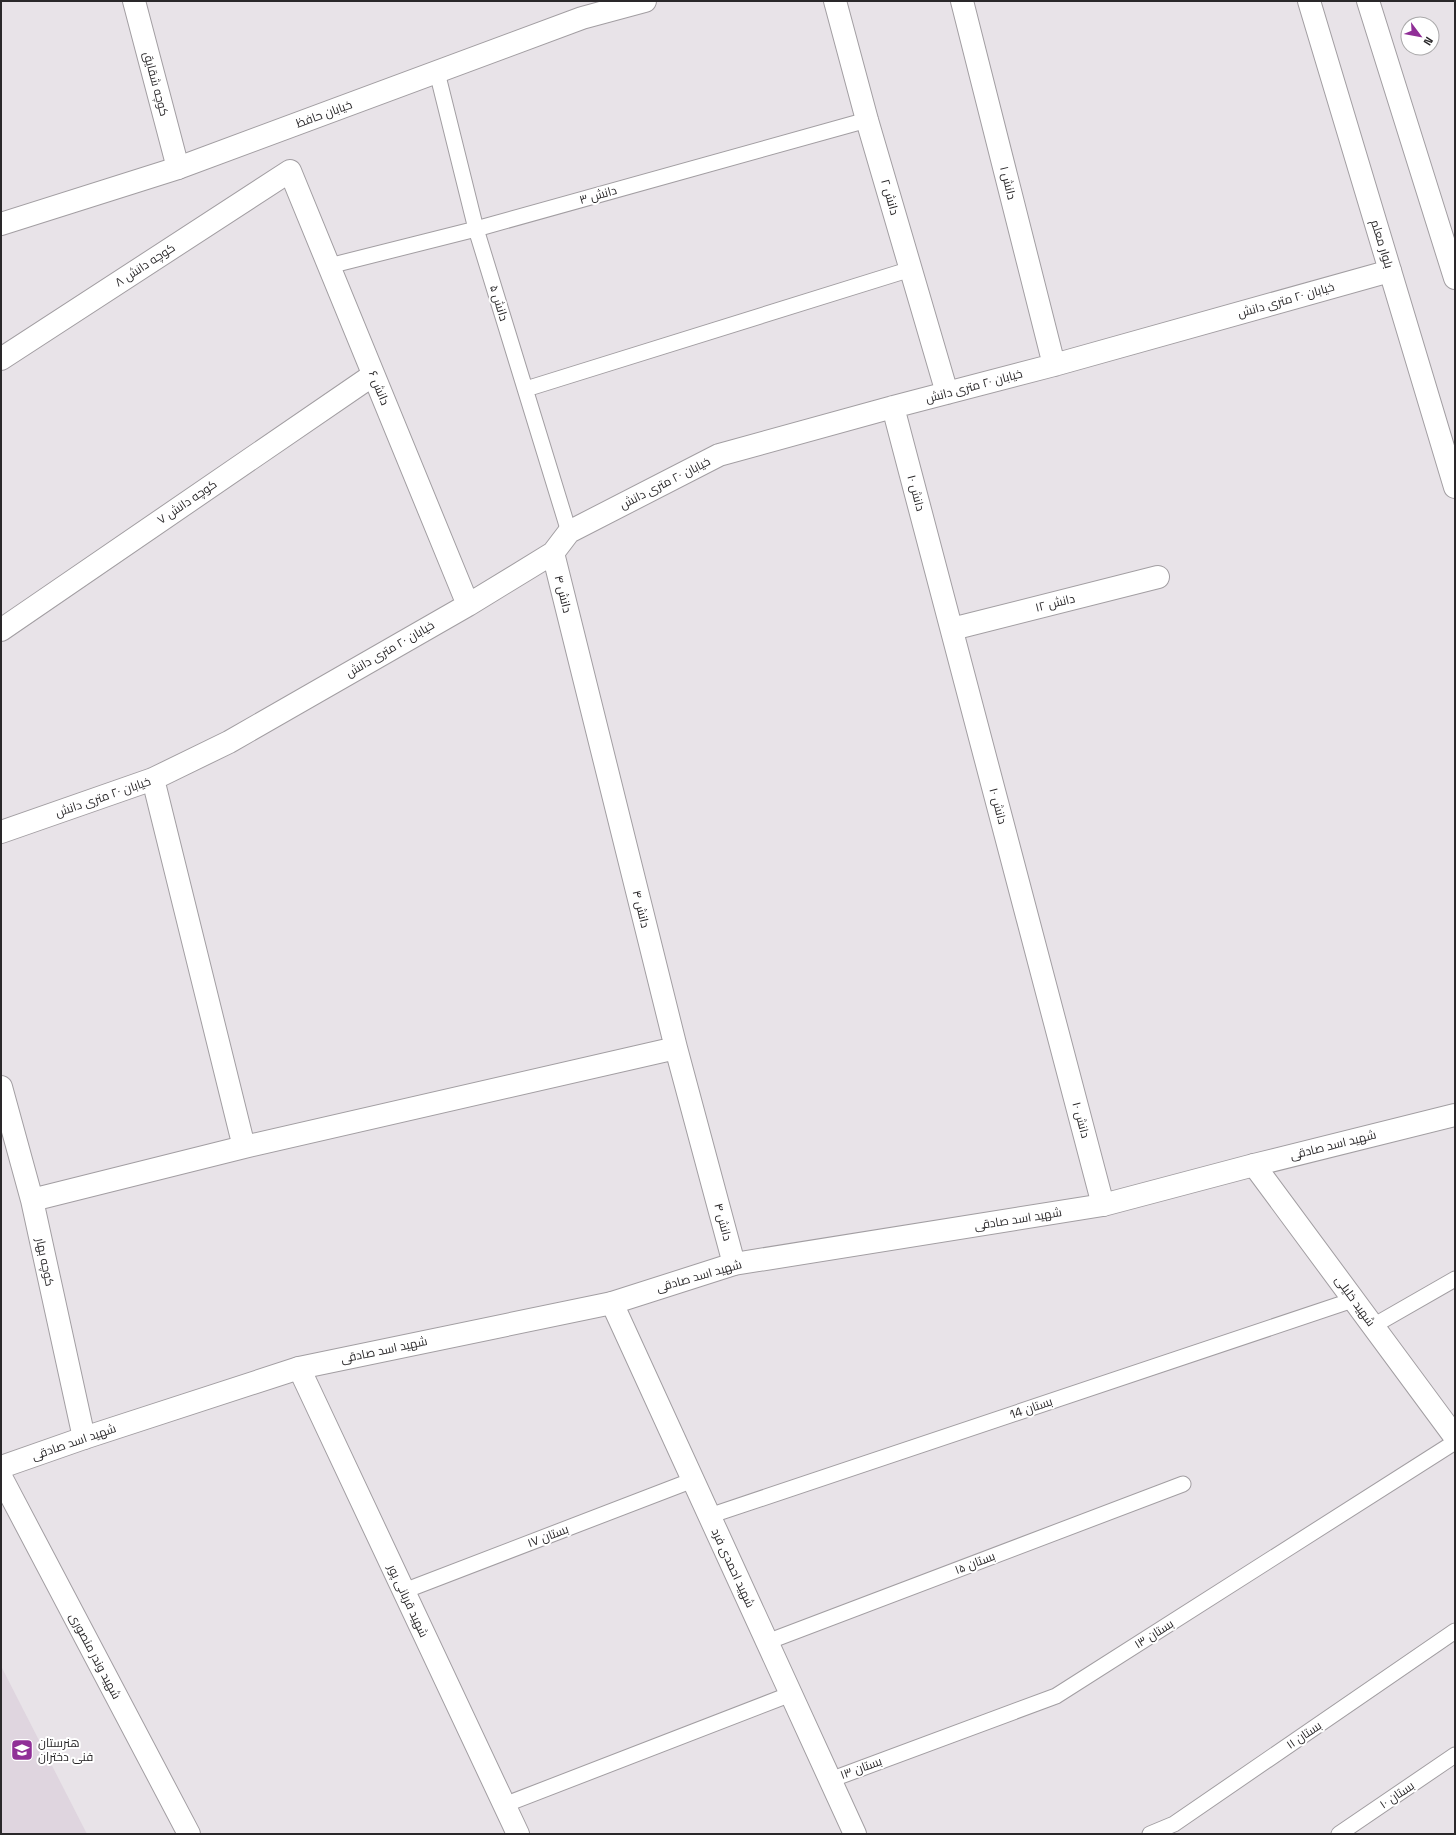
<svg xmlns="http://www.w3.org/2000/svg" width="1456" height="1835" viewBox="0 0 1456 1835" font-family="'Space Grotesk',Cairo,sans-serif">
<rect width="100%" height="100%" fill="#e8e3e8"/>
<path fill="#dfd5df" d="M1 1666 87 1834H1Z"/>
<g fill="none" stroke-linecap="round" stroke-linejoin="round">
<g stroke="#a29ea2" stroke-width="17">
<path id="service" d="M437 72 476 229 569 532
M329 266 476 229 867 120
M526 389 911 269
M1373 1326 1455 1279
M709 1516 1353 1300
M404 1591 693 1480
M767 1642 1183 1484
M830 1780 1056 1696 1455 1442
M504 1805 791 1694
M1150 1834 1174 1824 1455 1631
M1339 1834 1455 1755"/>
</g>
<g stroke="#a29ea2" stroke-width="24">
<path id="minor" d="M134 1 178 168
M835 1 867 120 947 393
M962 1 1054 365
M1 359 290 171 468 605
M893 407 1103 1205
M553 553 676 1048 734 1264
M952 629 1158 577
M1 630 373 375
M153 779 244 1147
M1 832 153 779 229 742 468 605 553 553 569 532 719 455 893 407 1054 365 1390 271
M1 1087 32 1200 84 1438
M1254 1165 1455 1437
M32 1200 244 1147 676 1048
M612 1303 855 1834
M299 1368 518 1834
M1 1477 189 1834"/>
</g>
<g stroke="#a29ea2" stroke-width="24">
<path id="tertiary" d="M1 224 178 168 582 18 645 1
M1 1467 84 1438 299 1368 612 1303 734 1264 1103 1205 1254 1165 1455 1115"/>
</g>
<g stroke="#a29ea2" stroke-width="24">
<path id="secondary" d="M1309 1 1455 487
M1368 1 1455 278"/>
</g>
<use href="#service" stroke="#fff" stroke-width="15"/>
<use href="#minor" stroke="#fff" stroke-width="22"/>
<use href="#tertiary" stroke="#fff" stroke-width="22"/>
<use href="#secondary" stroke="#fff" stroke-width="22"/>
</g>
<defs>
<g id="school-square" transform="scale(1.15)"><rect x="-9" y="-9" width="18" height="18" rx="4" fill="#902f97" stroke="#fff"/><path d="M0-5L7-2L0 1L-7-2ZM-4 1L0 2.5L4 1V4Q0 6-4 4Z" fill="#fff"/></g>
</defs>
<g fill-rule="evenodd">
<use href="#school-square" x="22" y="1750"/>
</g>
<g text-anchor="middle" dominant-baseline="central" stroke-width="4" stroke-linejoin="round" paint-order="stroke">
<g font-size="12" fill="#2a282a" stroke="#fff">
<text transform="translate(156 84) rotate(75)">کوچه شقایق</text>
<text transform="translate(324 114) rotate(-20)">خیابان حافظ</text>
<text transform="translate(1008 183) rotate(76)">دانش ۱</text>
<text transform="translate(598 195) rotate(-16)">دانش ۳</text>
<text transform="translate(890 197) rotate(74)">دانش ۲</text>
<text transform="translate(1382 244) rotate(73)">بلوار معلم</text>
<text transform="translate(145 265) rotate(-33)">کوچه دانش ۸</text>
<text transform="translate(1286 300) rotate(-16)">خیابان ۲۰ متری دانش</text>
<text transform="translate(499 303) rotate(73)">دانش ۵</text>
<text transform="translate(974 386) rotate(-15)">خیابان ۲۰ متری دانش</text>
<text transform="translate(379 388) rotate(68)">دانش ۶</text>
<text transform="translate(665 483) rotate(-27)">خیابان ۲۰ متری دانش</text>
<text transform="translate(916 493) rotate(75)">دانش ۱۰</text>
<text transform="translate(187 502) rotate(-34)">کوچه دانش ۷</text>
<text transform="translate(563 594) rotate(76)">دانش ۴</text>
<text transform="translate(1055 603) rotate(-14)">دانش ۱۲</text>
<text transform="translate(390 649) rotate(-30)">خیابان ۲۰ متری دانش</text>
<text transform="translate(103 797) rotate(-19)">خیابان ۲۰ متری دانش</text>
<text transform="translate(998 806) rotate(75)">دانش ۱۰</text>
<text transform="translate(641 909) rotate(76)">دانش ۴</text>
<text transform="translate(1081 1120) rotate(75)">دانش ۱۰</text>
<text transform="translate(1333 1145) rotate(-14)">شهید اسد صادقی</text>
<text transform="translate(1018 1219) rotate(-9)">شهید اسد صادقی</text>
<text transform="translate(723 1222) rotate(75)">دانش ۴</text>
<text transform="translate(45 1262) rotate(78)">کوچه بهار</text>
<text transform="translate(699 1276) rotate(-16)">شهید اسد صادقی</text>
<text transform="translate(1355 1301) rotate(54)">شهید خلیلی</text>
<text transform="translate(384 1350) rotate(-12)">شهید اسد صادقی</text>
<text transform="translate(1031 1408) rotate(-19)">بستان 14</text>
<text transform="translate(74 1442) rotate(-19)">شهید اسد صادقی</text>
<text transform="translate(548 1536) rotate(-21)">بستان ۱۷</text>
<text transform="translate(975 1563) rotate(-21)">بستان ۱۵</text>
<text transform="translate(733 1568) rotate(65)">شهید احمدی فرد</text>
<text transform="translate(408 1601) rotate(65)">شهید قربانی پور</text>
<text transform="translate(1154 1634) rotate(-32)">بستان ۱۳</text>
<text transform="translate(95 1656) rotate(62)">شهید وندر منصوری</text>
<text transform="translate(1304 1735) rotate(-34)">بستان ۱۱</text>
<text transform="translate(861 1768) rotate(-20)">بستان ۱۳</text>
<text transform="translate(1397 1795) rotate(-34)">بستان ۱۰</text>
</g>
<g font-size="12" fill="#2a282a" stroke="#fff" text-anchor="start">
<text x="38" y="1743">هنرستان<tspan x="38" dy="14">فنی دختران</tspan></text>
</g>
</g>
<rect width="1456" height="1835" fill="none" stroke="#2a282a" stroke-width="4"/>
<g transform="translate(1420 36) rotate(122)"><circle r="19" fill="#ffffff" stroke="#aaa9aa"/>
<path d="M0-3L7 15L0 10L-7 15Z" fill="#902f97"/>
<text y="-6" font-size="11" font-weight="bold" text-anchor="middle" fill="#2a282a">N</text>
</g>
</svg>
